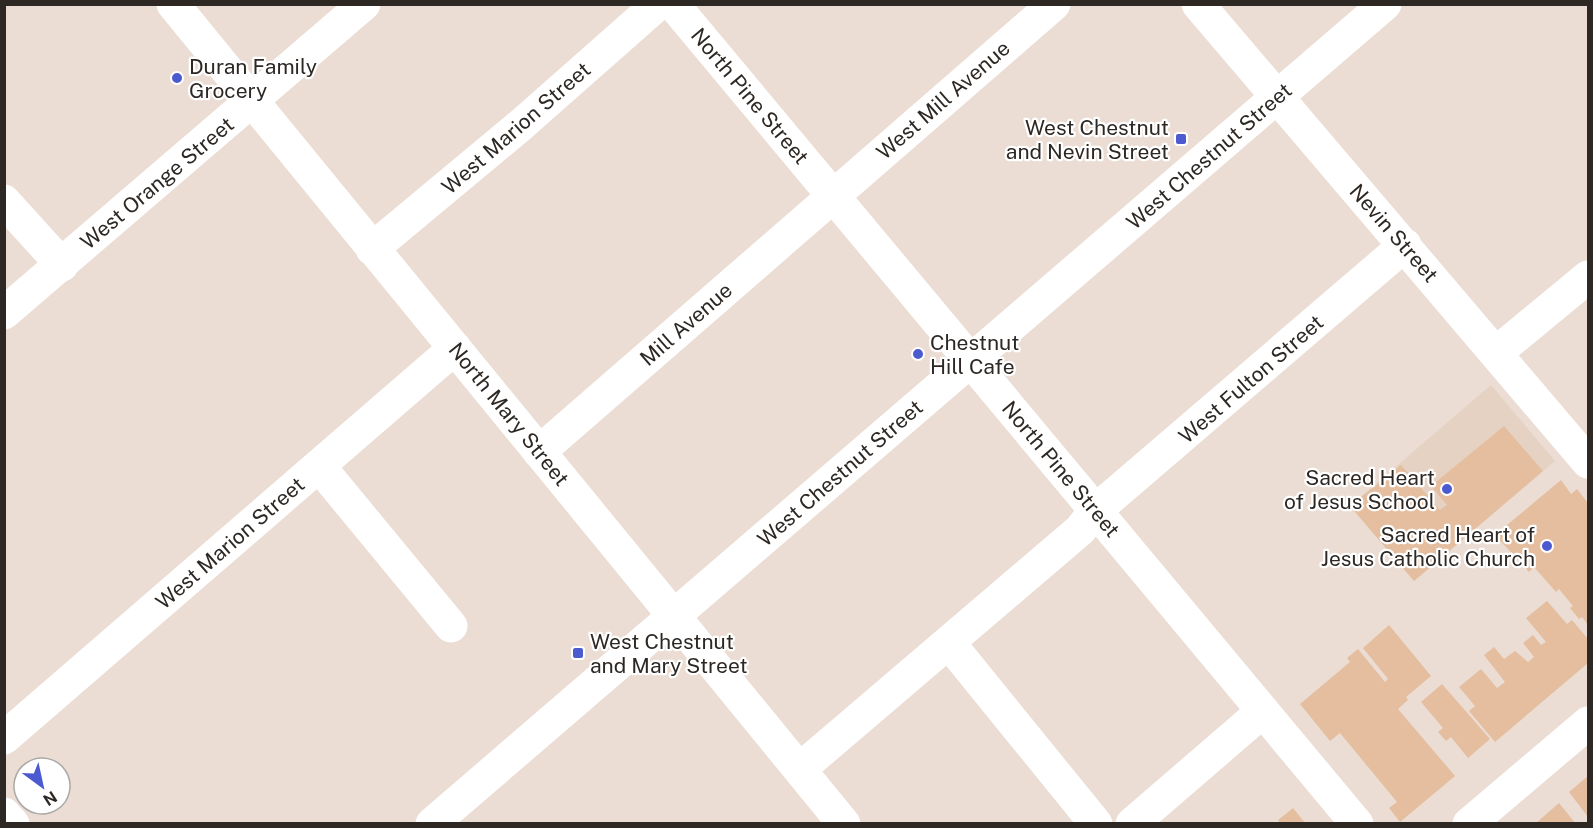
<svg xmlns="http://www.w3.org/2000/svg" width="1593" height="828" viewBox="0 0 1593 828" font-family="'Public Sans',sans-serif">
<rect width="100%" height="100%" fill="#ebddd3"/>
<path fill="#e5d2c2" d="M1491 385 1555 461 1414 581 1350 506Z"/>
<path fill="#e4be9f" d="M1504 426 1543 471 1414 581 1350 506 1401 465 1440 510 1447 505 1431 486Z
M1561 480 1571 494 1577 489 1588 503V625L1582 617 1579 619 1570 608 1573 606 1559 589 1556 592 1534 567 1529 572 1495 535Z
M1547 601 1567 624 1572 620 1588 639V663L1495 742 1469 711 1475 706 1459 687 1481 669 1497 688 1505 682 1484 655 1494 647 1504 659 1515 651 1528 662 1534 657 1523 643 1533 635 1541 645 1546 642 1526 618Z
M1389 625 1431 676 1406 697 1408 700 1398 709 1455 776 1400 822 1389 808 1397 802 1340 733 1330 741 1300 704 1350 662 1347 658 1358 649 1385 682 1388 679 1363 648Z
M1442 684 1490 739 1468 758 1451 737 1446 741 1438 732 1443 728 1421 702Z
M1588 776V817L1569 792Z
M1559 803 1576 824H1535Z
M1293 808 1306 824H1280L1278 820Z"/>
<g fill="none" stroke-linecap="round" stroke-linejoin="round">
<path stroke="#fff" stroke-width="33" d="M173 4 844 824
M673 4 1357 824
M1198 4 1588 462
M4 201 62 265
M372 249 522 124 658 4
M1496 353 1588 277
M539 452 1054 4
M319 466 451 626
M949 643 1096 824
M4 738 455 348
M800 769 1080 530 1095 511 1405 245
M1132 824 1263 711"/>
<path stroke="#fff" stroke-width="33" d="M4 313 364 4
M4 814 13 824
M432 824 1385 4
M1469 824 1588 723"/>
</g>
<g fill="#4c5acf" stroke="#fff" stroke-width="2">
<circle cx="177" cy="78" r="6"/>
<rect x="1175" y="133" width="12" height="12" rx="3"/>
<circle cx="918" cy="354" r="6"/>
<circle cx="1447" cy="489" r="6"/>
<circle cx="1547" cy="546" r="6"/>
<rect x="572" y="647" width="12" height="12" rx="3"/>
</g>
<g text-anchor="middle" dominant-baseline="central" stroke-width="4.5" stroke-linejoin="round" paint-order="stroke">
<g font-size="21" fill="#2d2824" stroke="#fff" text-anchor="start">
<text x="189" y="66">Duran Family<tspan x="189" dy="24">Grocery</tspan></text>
<text x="1169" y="127" text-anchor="end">West Chestnut<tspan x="1169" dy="24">and Nevin Street</tspan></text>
<text x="930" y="342">Chestnut<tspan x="930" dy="24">Hill Cafe</tspan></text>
<text x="1435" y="477" text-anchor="end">Sacred Heart<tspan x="1435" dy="24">of Jesus School</tspan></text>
<text x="1535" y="534" text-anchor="end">Sacred Heart of<tspan x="1535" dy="24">Jesus Catholic Church</tspan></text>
<text x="590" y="641">West Chestnut<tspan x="590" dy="24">and Mary Street</tspan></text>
</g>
<g font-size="21" fill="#2d2824" stroke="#fff">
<text transform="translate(750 96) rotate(50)">North Pine Street</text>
<text transform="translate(943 100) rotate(-41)">West Mill Avenue</text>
<text transform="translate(516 128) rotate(-41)">West Marion Street</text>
<text transform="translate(1209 156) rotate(-41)">West Chestnut Street</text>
<text transform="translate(157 183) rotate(-40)">West Orange Street</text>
<text transform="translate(1394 233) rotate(49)">Nevin Street</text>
<text transform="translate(686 324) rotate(-41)">Mill Avenue</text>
<text transform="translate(1251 379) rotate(-41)">West Fulton Street</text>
<text transform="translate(509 414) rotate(51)">North Mary Street</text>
<text transform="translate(1061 469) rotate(50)">North Pine Street</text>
<text transform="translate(840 473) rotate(-41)">West Chestnut Street</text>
<text transform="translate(230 543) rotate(-41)">West Marion Street</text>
</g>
</g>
<rect width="1593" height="828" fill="none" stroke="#2d2824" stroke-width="12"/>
<g transform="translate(42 786) rotate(147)"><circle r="28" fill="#ffffff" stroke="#aba9a7" stroke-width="1.5"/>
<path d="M0-4.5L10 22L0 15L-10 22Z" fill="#4c5acf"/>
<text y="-9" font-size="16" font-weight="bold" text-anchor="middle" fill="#2d2824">N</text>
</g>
</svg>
